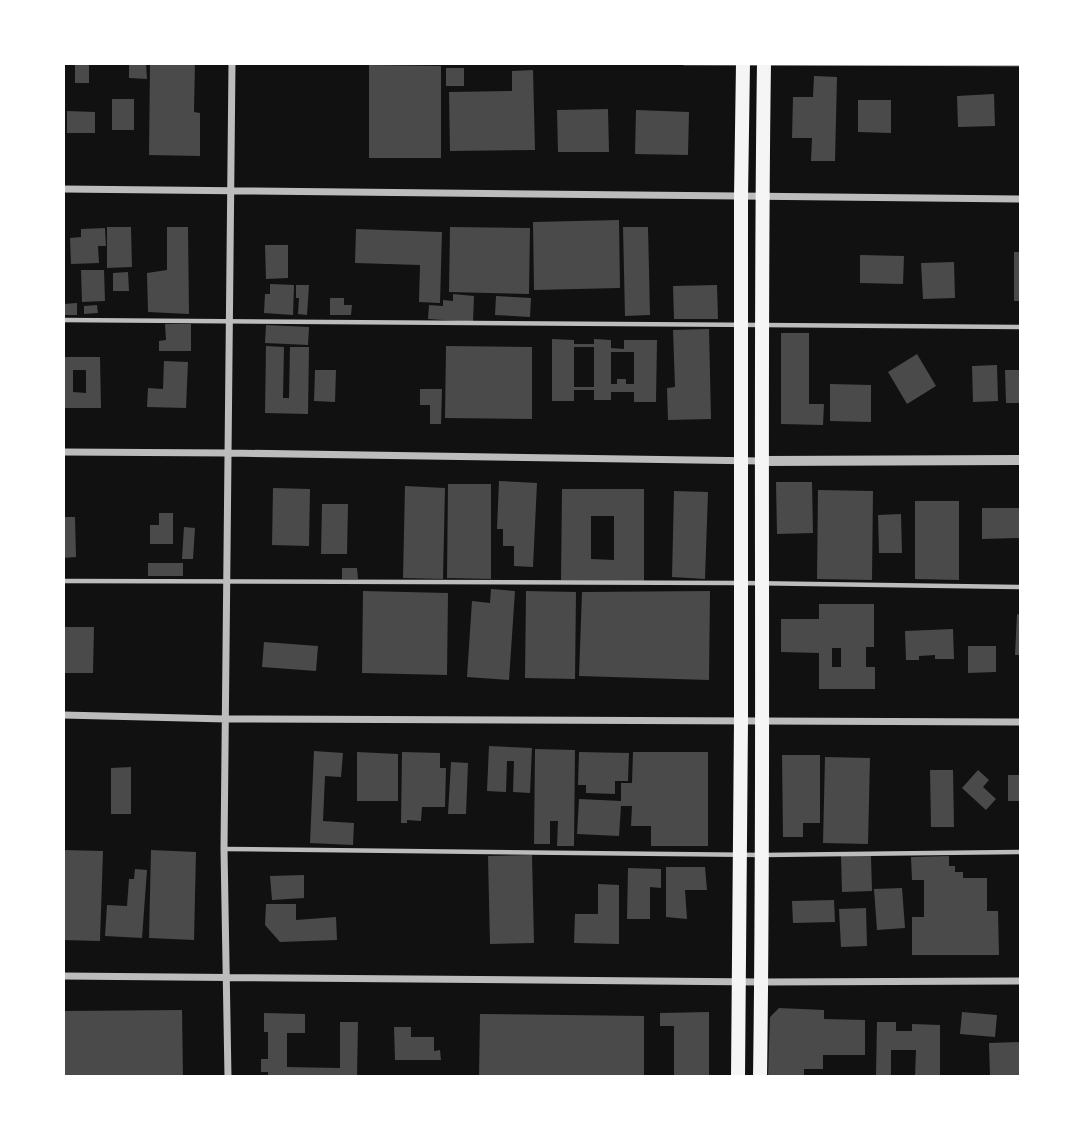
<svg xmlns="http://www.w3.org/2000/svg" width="1084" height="1140" viewBox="0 0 1084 1140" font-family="'Space Grotesk',sans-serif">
<rect width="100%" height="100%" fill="#111"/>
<path fill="#4a4a4a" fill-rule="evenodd" d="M129 63H146L147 79 129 78Z
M150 63H195L194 112 200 113V156L149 155Z
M89 64V83H75V65Z
M369 65 441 66V158H369Z
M446 68H464V86H446Z
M533 70 535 150 450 151 449 92 512 91V71Z
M814 76 837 77 835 161H811L812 138H792L793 97H813Z
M994 94 995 126 958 127 957 96Z
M112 99H134V130H112Z
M858 100H891V133L858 132Z
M608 109 609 152H558L557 110Z
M636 110 689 112 688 155 635 154Z
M67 111 95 112V133H67Z
M619 220 620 288 534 290 533 222Z
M107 227H131L132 267 107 268Z
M167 227H188L189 314 148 312 147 273 167 270Z
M450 227 530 228 529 294 449 292Z
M623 227H648L650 315 625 316Z
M105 228 106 246H98L99 263 71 264 70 238 81 237V229Z
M356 229 442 232 440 303 419 302 420 265 355 263Z
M265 245H288V278L266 279Z
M1014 252H1021V301H1014Z
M860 255 904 256 903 284 860 283Z
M954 262 955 298 923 299 921 263Z
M81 270H104L105 301 82 302Z
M128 272 129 291H113V273Z
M270 284 294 285 293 315 264 313 265 294H270Z
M296 285H309L307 315 298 314 299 298H296Z
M717 285 718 319H674L673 286Z
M453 294 474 296 473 322 428 319 429 305 443 306V300L453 301Z
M496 296 531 298 530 317 495 315Z
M330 298H344V305H352L351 315H330Z
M77 303V315H63V304Z
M97 305 98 313 84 314V306Z
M165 324H191V351H159V341L166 340Z
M266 325 309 327 308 345 265 343Z
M709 329 711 419 668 420 667 388 675 387 673 330Z
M781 333H809V404H824L823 425 781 424Z
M552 339 574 340V344H594V339L611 340V348L624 349V340H657L656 402H634V392H611V400H594V390H574V401H552ZM574 347H594V387H574ZM611 352H634V384H626V379H617V384H611Z
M266 346 284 347 283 398H289L290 347H309L308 414 265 413Z
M446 346 532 347V419L445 418Z
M917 354 936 386 907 404 888 372Z
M63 357H100L101 408H63ZM73 370H86V393L73 392Z
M164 361 188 362 186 408 147 407 148 388 163 389Z
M997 365 998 401 973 402 972 366Z
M315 370H336L335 402 314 401Z
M1005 370H1021V403H1006Z
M830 384 871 385V422L830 421Z
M420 389H442L441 424H430V405H420Z
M499 481 537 483 533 567 514 566V546H503V529H497Z
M776 482H812L813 533 777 534Z
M448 484H491V579L447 578Z
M405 486 445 488 443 579 403 578Z
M273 488 310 489 309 546 272 545Z
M562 489H644V581L561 580ZM591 516H614V560L591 559Z
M818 490 873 491 872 580 817 579Z
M674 491 708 492 705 579 672 577Z
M915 501H959V580L915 579Z
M322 504H348L347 554H321Z
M982 508H1021V538L982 539Z
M159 513H173V544H150V525H159Z
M901 514 902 553H879L878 515Z
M63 517H75L76 557 63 558Z
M184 527 195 528 193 559H182Z
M148 563H183V576H148Z
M342 568H357L358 579H342Z
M491 589 515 591 509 680 467 677 472 601 490 603Z
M363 591 448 593 447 675 362 673Z
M526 591 576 592 575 679 525 678Z
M710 591 709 680 579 676 582 592Z
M819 604H874V647H866V667H875V689H819V653L781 652V619H819ZM832 648H841V667H832Z
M1017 614 1021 615V655H1015Z
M65 627H94L93 673H64Z
M953 629 954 659H935V655L919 656V660H906L905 631Z
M264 642 318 646 316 671 262 667Z
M968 646H996V672L968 673Z
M489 746 532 748 530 793 513 792 514 761H507L506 792 487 791Z
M535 749 575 750 574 846H557L558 821H550V844H534Z
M314 751 343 753 341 777 325 776 323 821 354 823 353 845 310 843Z
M357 752 398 754V801H357Z
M402 752 440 753V768H446L445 807H422L421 821 407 820V823H401Z
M579 752 629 753 628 781H615V794L586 793V785H578Z
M633 752H708V846H651V826H631L632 806H621L619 836 577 834 579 799 621 801V783H632Z
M782 755H820V823H803V837H783Z
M825 757 870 758 868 844 823 843Z
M451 762 468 763 466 814H448Z
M131 767V814H111V768Z
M930 770H953L954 827H931Z
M978 770 989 780 983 787 996 799 986 810 962 788Z
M1008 775H1021V801H1008Z
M63 850 103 851 100 941 63 940Z
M151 850 196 852 194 940 149 938Z
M532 855 534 943 490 944 488 856Z
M841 856H871L872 891 842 892Z
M949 856V866H955V872H963V878H987V911H998L999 955H912V917H924V880H912L911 857Z
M666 867H705L707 890H685L687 919 666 917Z
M628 868 661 869V888L650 887V919H627Z
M135 869 147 870 142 938 105 936 107 905 127 906 129 879H134Z
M304 875V898L272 900 270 876Z
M598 884 619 885V944L574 943 575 914H598Z
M902 888 905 928 877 930 874 889Z
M834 900 835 922 793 923 792 901Z
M266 904H296V920L336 917 337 940 280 942 265 925Z
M866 908 867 946 841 947 839 909Z
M779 1008 824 1010V1019L865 1020V1055H823V1069H804V1077H768L770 1017Z
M182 1010 183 1077H63V1011Z
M709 1012V1077H674V1026H660V1013Z
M962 1012 997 1015 995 1037 960 1034Z
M264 1013 305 1014V1033H287V1067L340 1068V1022H358L357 1077H268V1072H261V1059H268V1032H264Z
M480 1014 644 1016V1077H479Z
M877 1022H896V1031H912V1024L940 1025V1077H915L916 1050H891V1075H876Z
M394 1027H411V1037H434V1051L440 1050 441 1060H395Z
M1021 1042V1077H990L989 1043Z"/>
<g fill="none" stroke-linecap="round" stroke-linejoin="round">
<path stroke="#bcbcbc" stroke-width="4.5" d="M684 63 1021 64
M63 320 1021 327
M63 581 740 583 1021 587
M224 849 763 855 1021 852"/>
<path stroke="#bcbcbc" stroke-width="7" d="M63 189 1021 199
M63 452 229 453 762 461
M63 715 226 719 1021 722
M63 976 762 982 1021 981
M228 1077 224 849 232 63"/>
<path stroke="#bcbcbc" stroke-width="10" d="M762 461 1021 460"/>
<path stroke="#f5f5f5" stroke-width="14" d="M738 1077 741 720V197L743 63
M760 1077C765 739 759 401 764 63"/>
</g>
<rect width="1084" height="1140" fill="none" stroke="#ffffff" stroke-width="130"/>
</svg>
